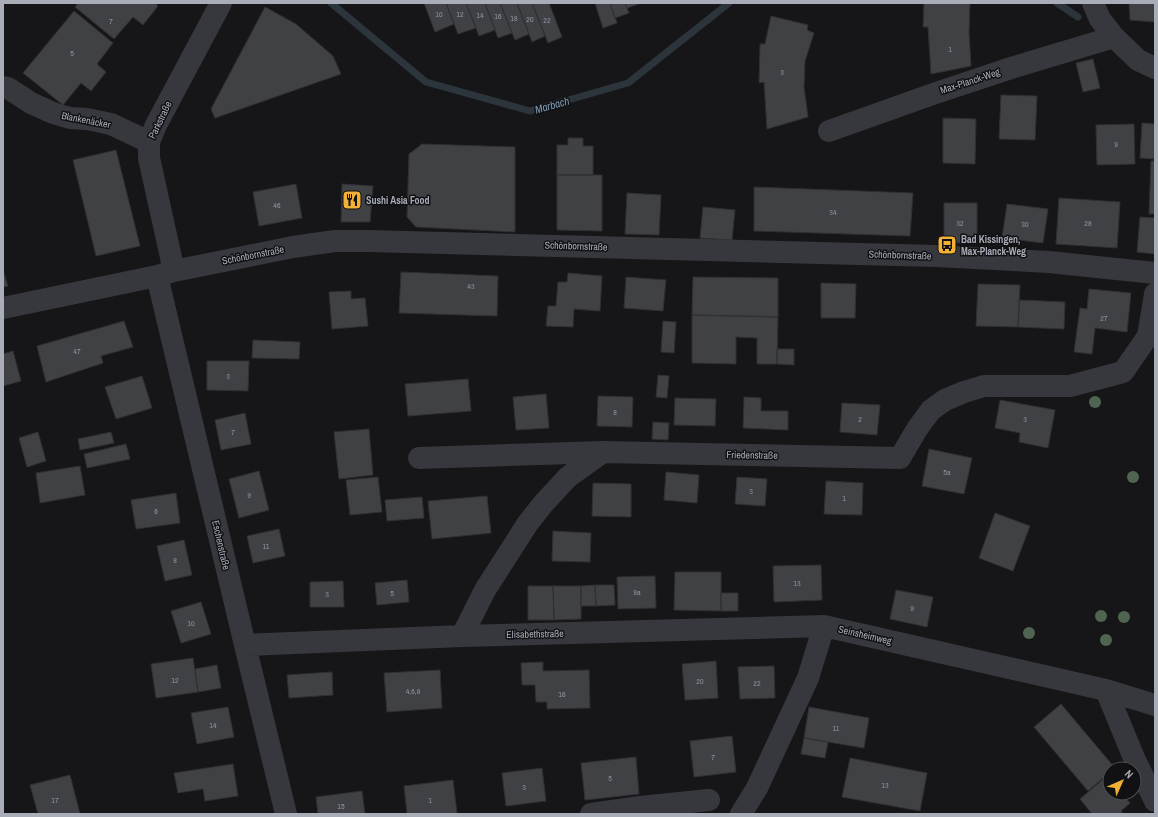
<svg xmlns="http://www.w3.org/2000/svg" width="1158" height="817" viewBox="0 0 1158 817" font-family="'Archivo Narrow',sans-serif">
<rect width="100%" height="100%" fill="#161618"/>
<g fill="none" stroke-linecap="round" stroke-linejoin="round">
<path stroke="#2c353c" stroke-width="7" d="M331 3 426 82 530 111 628 83 729 3
M1057 3 1078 17"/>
</g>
<path fill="#404145" stroke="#303034" d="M78 3H155L158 6 143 25 133 17 114 39 75 7Z
M424 3H446L454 24 435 32Z
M446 3H466L476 28 458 34Z
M466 3H485L495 30 479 36Z
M485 3H500L512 33 498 38Z
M500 3H517L529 34 515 40Z
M517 3H532L545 36 532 42Z
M532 3H549L562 37 548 43Z
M595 3H610L617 23 603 28Z
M610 3H625L629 13 615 18Z
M625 3H642L627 8Z
M924 3H970L969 32 971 66 931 74 928 27H923Z
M1129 3H1155V22L1130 20Z
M265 7 296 24 333 56 341 74 215 118 211 109Z
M74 11 113 43 97 64 106 72 91 91 81 83 63 105 23 73Z
M771 16 808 25 807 30 814 33 805 61 804 87 808 117 767 129 764 82 759 83 760 44H765Z
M1093 59 1100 88 1083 92 1076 63Z
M1001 95 1037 96 1035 140 999 139Z
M943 118 976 119 975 164 943 163Z
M1142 123 1155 124V159L1140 158Z
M1134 124 1135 164 1097 165 1096 125Z
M568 138H583V146H593V175H557V145H568Z
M422 144 515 147V232L416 227 407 217 409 154Z
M116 150 140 246 96 256 73 160Z
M1151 161H1155V214H1149Z
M557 175H602V231L557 230Z
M296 184 302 218 259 226 253 192Z
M342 184 373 186 370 222H341Z
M754 187 913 193 910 236 754 231Z
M627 193 661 195 659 235 625 234Z
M1059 198 1120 202 1117 248 1056 244Z
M944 203H977V243H944Z
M1007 204 1048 209 1043 243 1002 238Z
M703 207 735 210 732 240 700 238Z
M1140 217 1155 218V254L1137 252Z
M3 270 8 286 3 287Z
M401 272 498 276 497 316 399 313Z
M568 273 602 276 600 311 574 309 573 327 546 326 548 306H556L558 282H567Z
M626 277 666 280 663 311 624 308Z
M693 277 778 278V317L692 315Z
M821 283 856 284 855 318H821Z
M978 284 1020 285 1018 327 976 326Z
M1089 289 1131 293 1127 332 1095 328 1092 354 1074 352 1080 308 1087 309Z
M351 291V299L365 298 368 326 332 329 329 292Z
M1019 300 1065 302 1064 329 1018 327Z
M692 315 778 317 777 364H757V338L736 337V364L692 363Z
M124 321 133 347 101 356 103 363 46 382 37 346Z
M663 321 676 322 674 353 661 352Z
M253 340 300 342 299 359 252 358Z
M777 349H794V365L777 364Z
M13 351 21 381 3 386V354Z
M207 361H249L248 391 207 390Z
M658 375 669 376 667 398 656 397Z
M142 376 152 408 116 419 105 387Z
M468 379 471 411 408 416 405 384Z
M546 394 549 428 516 430 513 397Z
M598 396 633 397 632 427 597 426Z
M744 397 761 398V411H788V430L743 428Z
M675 398 716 399 715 426 674 425Z
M1000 400 1055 410 1048 448 1019 442 1020 433 995 428Z
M842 403 880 405 877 435 840 432Z
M245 413 251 444 221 450 215 420Z
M653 422 669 423 668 440 652 439Z
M369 429 373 475 339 479 334 432Z
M38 432 46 461 27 467 19 438Z
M111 432 114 443 80 450 78 439Z
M126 444 130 459 87 468 84 454Z
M929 449 972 458 964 494 922 486Z
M80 466 85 495 40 503 36 473Z
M259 471 269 510 239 518 229 479Z
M666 472 699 475 697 503 664 500Z
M378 477 382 512 350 515 346 480Z
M737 477 767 479 765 506 735 504Z
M826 481 863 483 862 515 824 514Z
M593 483 631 484V517L592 516Z
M176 493 180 523 136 529 131 500Z
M487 496 491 533 432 539 428 501Z
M422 497 424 518 387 521 385 500Z
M995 513 1030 526 1013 571 979 558Z
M279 529 285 556 253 563 247 536Z
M553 531 591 533 590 562 552 561Z
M184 540 192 575 165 581 157 546Z
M821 565 822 600 774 602 773 566Z
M675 572H721V611L674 610Z
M655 576 656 608 618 609 617 577Z
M407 580 409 602 377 605 375 583Z
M343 581 344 607H310V582Z
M595 585H614L615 605 596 606Z
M595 585 596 606H581V586Z
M528 586H553L554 620H528Z
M553 586H581V619L554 620Z
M896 590 933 597 927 627 890 619Z
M721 593H738V611H721Z
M201 602 211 634 181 643 171 611Z
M193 658 198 692 156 698 151 664Z
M716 661 718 698 685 700 682 664Z
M543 662V671L589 670 590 708 547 709V702H536L535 685H522L521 663Z
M217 665 221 688 198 692 195 669Z
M774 666 775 698 740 699 738 667Z
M440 670 442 708 387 712 384 673Z
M332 672 333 695 289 698 287 675Z
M1061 704 1115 768 1113 769H1110V772L1088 791 1034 727Z
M228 707 234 737 197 744 191 713Z
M809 707 869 718 864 748 804 738Z
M732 736 736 772 694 777 690 741Z
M804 738 828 742 825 758 801 754Z
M636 757 639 794 585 800 581 763Z
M850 758 927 773 920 811 842 797Z
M233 764 238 796 205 801 203 789 178 793 174 773Z
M542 768 546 801 506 806 502 773Z
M70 775 80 814H38L30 785Z
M1107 776 1110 780V793H1121L1130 803 1121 811 1123 814H1092L1080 799Z
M453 780 457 813 448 814H407L404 786Z
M362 791 365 814H318L316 797Z"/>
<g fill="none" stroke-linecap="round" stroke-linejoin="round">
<path stroke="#37383d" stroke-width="22" d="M1093 3 1100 19 1114 37 1138 60 1155 68
M3 87 8 88 31 103 53 113 70 118 87 119 111 124 149 142
M829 131 933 94 1011 68 1114 37
M174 271 149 158V142L156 125 221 3
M157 276 245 645 286 814
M3 308 157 276 174 271 293 247 335 241H368L936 256 1049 262 1155 273
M419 458 603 452 900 458 917 429 931 410 945 400 964 392 984 386H1070L1123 372 1148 336 1155 294
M462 636 485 590 528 523 543 504 568 477 603 452
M245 645 462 636 824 626 1106 690 1155 705
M1106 690 1134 758 1155 801
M591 814 640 807 709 800
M741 814 757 788 808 678 824 626"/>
</g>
<g fill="#506452">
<circle cx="1095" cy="402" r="6"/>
<circle cx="1133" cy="477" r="6"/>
<circle cx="1101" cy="616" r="6"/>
<circle cx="1124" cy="617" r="6"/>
<circle cx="1029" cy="633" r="6"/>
<circle cx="1106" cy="640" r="6"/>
</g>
<defs>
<g id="restaurant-square" transform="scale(1)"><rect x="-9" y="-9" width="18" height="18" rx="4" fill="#f2b134" stroke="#111113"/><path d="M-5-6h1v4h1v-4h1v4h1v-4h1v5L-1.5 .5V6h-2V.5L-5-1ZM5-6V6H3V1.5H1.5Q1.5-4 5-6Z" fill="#111"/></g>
<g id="bus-square" transform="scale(1)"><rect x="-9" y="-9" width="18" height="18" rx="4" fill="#f2b134" stroke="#111113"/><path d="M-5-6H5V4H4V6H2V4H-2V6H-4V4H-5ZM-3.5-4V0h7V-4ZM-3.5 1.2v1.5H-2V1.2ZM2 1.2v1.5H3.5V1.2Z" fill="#111"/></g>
</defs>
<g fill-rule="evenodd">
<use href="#restaurant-square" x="352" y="200"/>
<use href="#bus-square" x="947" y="245"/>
</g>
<g text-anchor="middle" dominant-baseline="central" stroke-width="3" stroke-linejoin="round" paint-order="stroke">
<g font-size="8" fill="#8e929b">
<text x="439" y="14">10</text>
<text x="460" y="14">12</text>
<text x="480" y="15">14</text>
<text x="498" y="16">16</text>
<text x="514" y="18">18</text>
<text x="530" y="19">20</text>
<text x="547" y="20">22</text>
<text x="111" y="21">7</text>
<text x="950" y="49">1</text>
<text x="72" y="53">5</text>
<text x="782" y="72">3</text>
<text x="1116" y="144">9</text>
<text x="277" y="205">46</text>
<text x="833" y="212">34</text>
<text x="960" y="223">32</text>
<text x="1088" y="223">28</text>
<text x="1025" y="224">30</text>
<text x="471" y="286">43</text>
<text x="1104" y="318">27</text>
<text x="77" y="351">47</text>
<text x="228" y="376">3</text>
<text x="615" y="412">8</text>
<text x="860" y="419">2</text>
<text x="1025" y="419">3</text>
<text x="233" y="432">7</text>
<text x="947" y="472">5a</text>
<text x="751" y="491">3</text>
<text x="249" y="495">9</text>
<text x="844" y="498">1</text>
<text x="156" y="511">6</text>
<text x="266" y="546">11</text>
<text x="175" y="560">8</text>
<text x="797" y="583">13</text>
<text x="637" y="592">9a</text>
<text x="392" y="593">5</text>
<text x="327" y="594">3</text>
<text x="912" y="608">9</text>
<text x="191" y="623">10</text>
<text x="175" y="680">12</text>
<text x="700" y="681">20</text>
<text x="757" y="683">22</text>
<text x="413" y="691">4,6,8</text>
<text x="562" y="694">16</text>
<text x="213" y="725">14</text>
<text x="836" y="728">11</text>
<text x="713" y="757">7</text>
<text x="610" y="778">5</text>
<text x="885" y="785">13</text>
<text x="524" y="787">3</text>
<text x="55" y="800">17</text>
<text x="430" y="800">1</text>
<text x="341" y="806">15</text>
</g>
<g font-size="10" fill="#a8adb8" stroke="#111113">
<text transform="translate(970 81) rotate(-18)">Max-Planck-Weg</text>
<text transform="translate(86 120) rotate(11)">Blankenäcker</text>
<text transform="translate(160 120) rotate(-64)">Parkstraße</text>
<text transform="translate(576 246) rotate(2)">Schönbornstraße</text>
<text transform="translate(253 255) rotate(-11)">Schönbornstraße</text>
<text transform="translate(900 255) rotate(2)">Schönbornstraße</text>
<text transform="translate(752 455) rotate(1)">Friedenstraße</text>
<text transform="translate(221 545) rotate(77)">Eschenstraße</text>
<text transform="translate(535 634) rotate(-1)">Elisabethstraße</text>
<text transform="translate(865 635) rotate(13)">Seinsheimweg</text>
</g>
<g font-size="10" font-weight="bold" fill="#a8adb8" stroke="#111113" text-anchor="start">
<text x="366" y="200">Sushi Asia Food</text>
<text x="961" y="239">Bad Kissingen,<tspan x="961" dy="12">Max-Planck-Weg</tspan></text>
</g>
<g font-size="11" font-style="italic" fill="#7f9bb3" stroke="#111113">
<text transform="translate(552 105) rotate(-16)">Marbach</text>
</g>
</g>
<rect width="1158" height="817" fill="none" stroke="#a8adb8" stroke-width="8"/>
<g transform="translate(1122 781) rotate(45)"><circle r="19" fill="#111113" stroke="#4d4f55"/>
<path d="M0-3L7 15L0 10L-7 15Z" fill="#f2b134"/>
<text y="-6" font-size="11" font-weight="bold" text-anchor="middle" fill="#a8adb8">N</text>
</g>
</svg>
